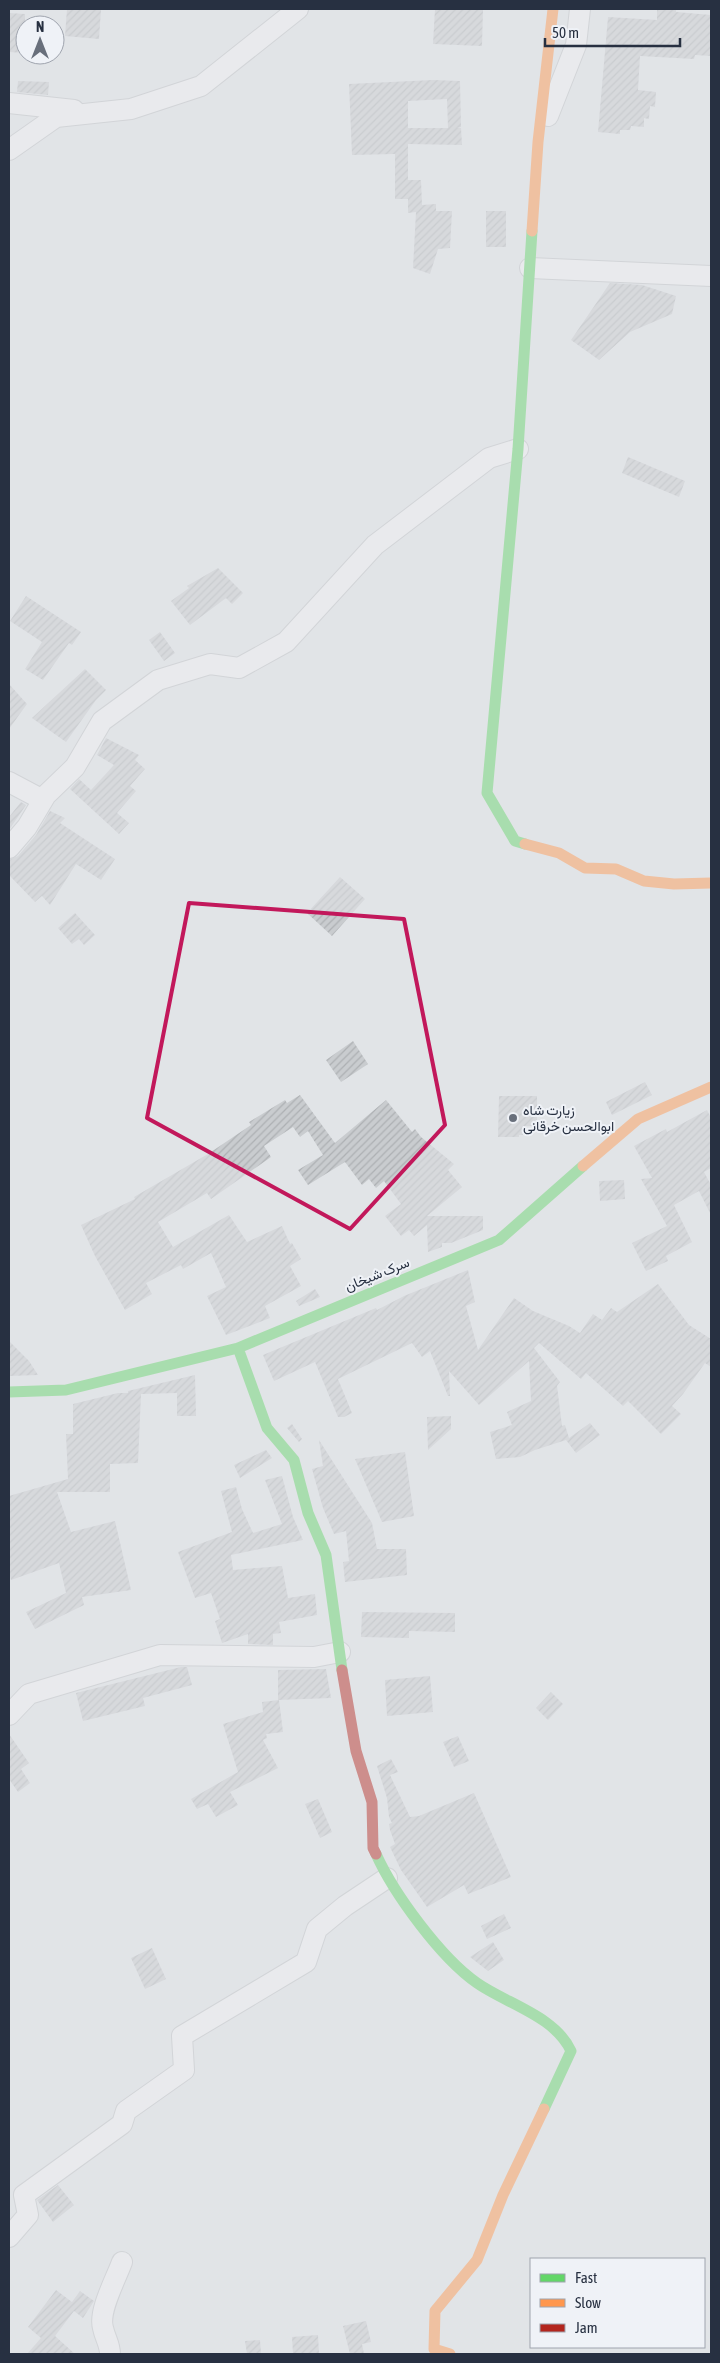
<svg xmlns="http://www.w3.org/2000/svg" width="720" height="2363" viewBox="0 0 720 2363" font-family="'Asap Condensed',Vazirmatn,sans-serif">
<defs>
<pattern id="building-hatch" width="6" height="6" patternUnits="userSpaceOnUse" patternTransform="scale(1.25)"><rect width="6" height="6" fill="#c9cccf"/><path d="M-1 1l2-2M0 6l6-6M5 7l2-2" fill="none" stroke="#adb0b3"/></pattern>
</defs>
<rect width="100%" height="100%" fill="#e1e4e7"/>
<path fill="url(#building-hatch)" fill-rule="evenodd" d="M67 9H101L99 39 65 36Z
M435 9H483L482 46 433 44Z
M657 9H676V12L711 15V56L695 55 694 59 640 56 638 90 656 92 655 107 650 106 649 119 644 118V127L631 126 630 130H620V134L598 132 608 17 657 20Z
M9 13 25 14V53L9 52Z
M433 80 460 81 461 127 457 128H461L462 145 408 144V180H421L422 205 436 204V211H452L450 248 438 249 430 274 413 268 416 212 408 213V199H395V154L352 155 349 84ZM447 99 448 128H408V101Z
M18 81 49 82 48 95 17 92Z
M486 211H506V247H486Z
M610 283 642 285 676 296 672 314 630 332 599 360 571 340Z
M628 457 685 481 679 497 622 473Z
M218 568 243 593 232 604 226 598 190 625 171 601 189 588 187 586Z
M26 596 81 632 72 645 69 643 43 680 25 669 42 642 10 621Z
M160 632 175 653 164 661 149 640Z
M85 669 106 690 96 700 66 742 32 718Z
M9 684 27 704 9 729Z
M106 738 139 755 135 760 145 769 130 786 136 791 117 813 129 823 119 834 70 789 79 779 91 790 114 765 97 755Z
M21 802 26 805 9 830V817Z
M50 811 65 818 60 823 115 859 101 880 76 864 50 905 42 896 35 902 9 875V860L18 856 36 835Z
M340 877 365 899 332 936 307 913Z
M75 913 95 935 84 945 79 939 72 944 58 928Z
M353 1041 368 1064 341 1082 326 1060Z
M645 1082 652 1095 612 1115 606 1102Z
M300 1095 335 1143 386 1100 412 1132 415 1129 421 1137 454 1164 448 1170 462 1187 427 1216H483V1230L451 1243H442V1247L428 1252 427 1225 414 1236 409 1230 401 1236 385 1216 401 1204 384 1181 376 1188 369 1179 362 1185 345 1162 308 1185 298 1170 323 1155 308 1131 300 1137 293 1127 264 1146 271 1157 211 1199 207 1193 158 1222 173 1247 229 1215 247 1242 282 1226 290 1244 292 1243 301 1259 290 1266 301 1286 265 1306 270 1318 226 1335 207 1296 226 1287 211 1253 183 1269 181 1265 146 1283 152 1294 125 1310 95 1256 81 1225 135 1199 134 1197 208 1154 251 1125 249 1122 285 1100 287 1103Z
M499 1096H537V1126H525L524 1135H519V1137H498Z
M707 1110 711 1118V1168L704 1172 711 1185V1215L699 1191 674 1205 692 1242 666 1256 668 1261 646 1271 632 1243 667 1226 641 1179 652 1178 634 1146 666 1129 667 1132Z
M624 1180 625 1199 600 1201 599 1181Z
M468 1270 475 1302 466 1306 478 1350 514 1298 533 1311 569 1326 580 1333 593 1314 602 1320 611 1308 617 1312 658 1284 689 1325 711 1339V1367L705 1363 683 1394 672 1406 681 1414 661 1434 628 1401 623 1406 586 1373 581 1379 539 1343 534 1348 560 1382 557 1386 562 1426 565 1425 569 1438 590 1423 600 1435 576 1453 566 1440 535 1450 520 1457 496 1459 490 1432 512 1425 507 1412 531 1401 529 1361 479 1405 449 1371 450 1396H448L430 1351 422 1357 412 1343 338 1379 352 1413 344 1417H338L315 1362 274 1381 263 1355 376 1308 377 1310 404 1296Z
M315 1289 320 1297 299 1306 296 1301Z
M9 1341 29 1361 38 1375 9 1376Z
M195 1375 196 1416H177V1393L141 1394 138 1463 110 1464V1492H57L71 1532 115 1521 131 1590 82 1597 84 1605 35 1629 26 1612 66 1593 59 1563 11 1580 9 1572V1496L68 1479 66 1434H73V1404L118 1393H128V1391Z
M451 1416V1429L428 1450 427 1417Z
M292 1424 302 1439 299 1442 287 1428Z
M319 1440 372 1523 377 1549H406L407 1575 345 1582 343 1562 349 1561 346 1531 334 1534 323 1508 312 1469 323 1466Z
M266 1450 272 1458 240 1478 234 1465Z
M405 1452 414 1516 382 1522 355 1459Z
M282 1476 293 1517 303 1540 231 1555 233 1570 282 1566 288 1598 315 1594 317 1615 279 1622 281 1633 273 1634V1645L248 1644V1634L222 1643 215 1621 220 1619 211 1593 195 1598 178 1552 232 1532 221 1491 236 1487 242 1509 253 1533 282 1524 265 1480Z
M362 1612 455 1613V1632L409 1631V1638L361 1637Z
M181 1667H187L192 1685 143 1698 145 1706 83 1721 76 1693Z
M326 1669 331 1698 278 1700V1670Z
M430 1676 433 1712 387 1716 385 1680Z
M551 1692 563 1704 548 1720 536 1708Z
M279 1700 283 1732 266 1734 267 1738 263 1740 278 1768 230 1792 238 1805 216 1817 208 1804 197 1809 191 1799 238 1772 223 1724 263 1712 262 1702Z
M9 1734 29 1763 21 1769 30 1783 18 1792 9 1779Z
M458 1736 469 1761 454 1767 443 1742Z
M391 1759 398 1772 390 1775 410 1817 419 1816 474 1793 511 1877 468 1894 464 1885 427 1907 401 1870 390 1847 395 1844 390 1830 389 1824 392 1823 389 1817 387 1798 377 1766Z
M318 1799 332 1832 320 1838 305 1804Z
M504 1914 511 1928 487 1939 481 1926Z
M493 1942 504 1960 488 1971 470 1957Z
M152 1948 166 1979 145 1989 131 1958Z
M58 2185 74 2205 53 2222 37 2200Z
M56 2290 72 2302 80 2291 94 2301 83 2318 74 2311 55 2336 75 2354H27L41 2338 28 2327Z
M366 2321 371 2342 362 2344 364 2354H350L343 2326Z
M318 2335 319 2354H293L292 2337Z
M260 2340 261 2354H247L245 2341Z"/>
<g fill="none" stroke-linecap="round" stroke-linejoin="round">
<g stroke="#bfc2c5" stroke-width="22">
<path id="street" d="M9 103 74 110
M548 116 576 45 580 9
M9 150 56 117 131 109 201 86 298 9
M530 268 711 276
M9 782 43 800
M9 848 27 827 46 795 75 767 102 721 158 680 210 664 239 668 286 642 375 545 489 458 518 449
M9 1715 29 1694 160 1655 314 1657 340 1652
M9 2237 28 2215 24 2195 122 2124 126 2111 184 2070 182 2036 306 1962 317 1929 345 1906 387 1878
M110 2354C110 2344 105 2338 103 2328 98 2311 116 2279 122 2262"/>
</g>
<use href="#street" stroke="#f1f2f3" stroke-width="20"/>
<path stroke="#63d668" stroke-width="11" d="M525 844 515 841 487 793 518 449 532 231
M238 1348 267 1428 294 1460 308 1513 326 1555 342 1670
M9 1392 66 1390 238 1348 499 1240 583 1166
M376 1854C394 1894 441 1958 477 1983 507 2004 555 2016 571 2051L544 2109"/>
<path stroke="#ff974d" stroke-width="11" d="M532 231 538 142 553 9
M525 844 559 853 585 868 616 869 644 881 674 884 711 883
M583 1166 638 1119 711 1087
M450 2354 434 2349 435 2311 477 2260 503 2195 544 2109"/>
<path stroke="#b3261e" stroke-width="11" d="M342 1670 356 1751 372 1802 373 1848 376 1854"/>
</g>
<path d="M0 0H720V2363H0ZM189 903 404 919 445 1125 350 1229 147 1118Z" fill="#e1e4e7" fill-opacity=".55" fill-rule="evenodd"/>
<path fill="none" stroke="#c2185b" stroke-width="4" stroke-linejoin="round" d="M189 903 404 919 445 1125 350 1229 147 1118Z"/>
<circle fill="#686f7b" stroke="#eff2f7" stroke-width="2" cx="513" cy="1118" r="5"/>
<g text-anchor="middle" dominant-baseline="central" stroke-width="4" stroke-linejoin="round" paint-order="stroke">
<g font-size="14" fill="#273041" stroke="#eff2f7" text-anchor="start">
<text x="523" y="1110">زیارت شاه<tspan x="523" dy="16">ابوالحسن خرقانی</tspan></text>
</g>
<g font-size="14" fill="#273041" stroke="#eff2f7">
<text transform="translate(377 1274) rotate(-22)">سرک شیخان</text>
</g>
</g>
<rect width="720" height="2363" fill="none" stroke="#273041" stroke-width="20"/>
<rect x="530" y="2258" width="175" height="90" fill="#eff2f7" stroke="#9fa4ae"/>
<rect x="540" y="2274" width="25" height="8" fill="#63d668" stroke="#9fa4ae"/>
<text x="575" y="2283" font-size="15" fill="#273041">Fast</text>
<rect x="540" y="2299" width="25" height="8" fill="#ff974d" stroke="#9fa4ae"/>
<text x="575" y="2308" font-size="15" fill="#273041">Slow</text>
<rect x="540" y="2324" width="25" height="8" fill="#b3261e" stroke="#9fa4ae"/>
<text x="575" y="2333" font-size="15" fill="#273041">Jam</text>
<g transform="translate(40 40)"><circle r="24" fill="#eff2f7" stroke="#9fa4ae"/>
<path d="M0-4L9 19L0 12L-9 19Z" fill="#686f7b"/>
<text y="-8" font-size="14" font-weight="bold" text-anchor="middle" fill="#273041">N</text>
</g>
<path d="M545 38v8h135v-8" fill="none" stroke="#273041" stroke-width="2.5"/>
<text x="552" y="38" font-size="15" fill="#273041" stroke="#eff2f7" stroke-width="4" paint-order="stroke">50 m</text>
</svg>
